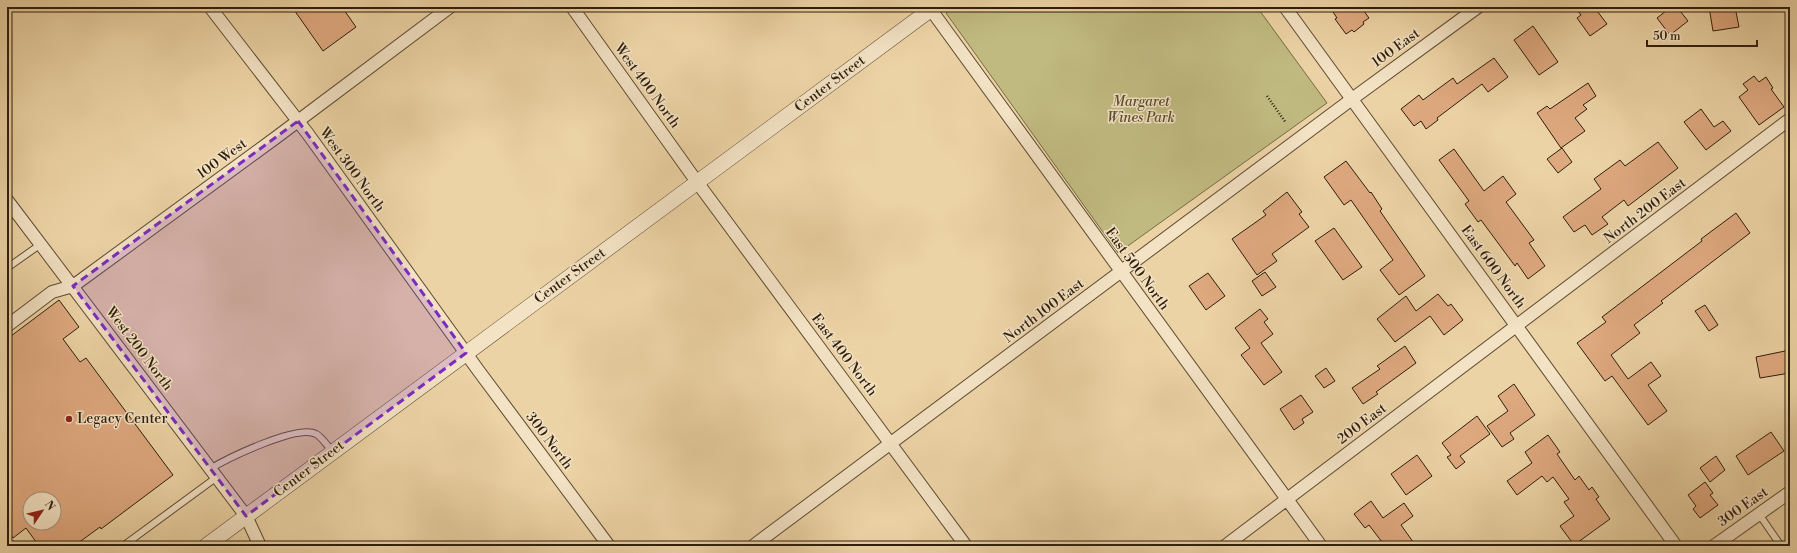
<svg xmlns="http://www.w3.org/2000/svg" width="1797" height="553" viewBox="0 0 1797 553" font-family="'Libre Bodoni',serif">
<rect width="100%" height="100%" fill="#ecd3a5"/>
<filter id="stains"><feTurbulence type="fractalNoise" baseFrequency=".005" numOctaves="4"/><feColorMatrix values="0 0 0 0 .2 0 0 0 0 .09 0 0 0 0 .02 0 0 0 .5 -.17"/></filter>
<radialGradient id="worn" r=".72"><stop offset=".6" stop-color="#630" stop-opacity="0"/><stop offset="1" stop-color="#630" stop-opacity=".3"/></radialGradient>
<path fill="#c0ba81" stroke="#786c46" d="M954 7H1257L1327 103 1118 253 946 13Z"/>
<path fill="#dfa980" stroke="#2f1e0b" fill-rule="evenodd" d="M292 7H342L356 27 323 51Z
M1339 7H1361L1369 18 1363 22 1364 24 1354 32 1352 30 1346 34 1335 19 1337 18 1333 12Z
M1575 7H1594L1607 24 1590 36 1577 18 1581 15Z
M1671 7H1677L1688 21 1670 35 1657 18Z
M1709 7H1735L1739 27 1713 31Z
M1533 26 1558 62 1539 75 1514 40Z
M1494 58 1508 77 1488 92 1482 84 1437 118 1438 120 1426 129 1421 121 1414 126 1401 109 1419 95 1423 100 1453 78 1457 84Z
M1754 76 1759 82 1766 77 1773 88 1771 89 1784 107 1759 125 1739 97 1748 90 1743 84Z
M1588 83 1596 96 1583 105 1587 109 1575 118 1585 131 1561 148 1537 113 1547 106 1550 109Z
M1701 109 1714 127 1723 121 1731 131 1706 150 1684 122Z
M1658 142 1678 168 1628 206 1624 200 1602 217 1608 224 1592 235 1585 225 1574 232 1563 217 1601 189 1594 179 1620 160 1625 166Z
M1562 148 1572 162 1558 173 1547 159Z
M1454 149 1484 191 1503 176 1516 194 1506 202 1534 240 1529 243 1545 266 1528 279 1517 263 1515 266 1481 220 1478 222 1465 204 1469 201 1439 160Z
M1346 161 1370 193 1371 192 1382 209 1380 211 1425 276 1399 295 1380 270 1393 260 1351 200 1344 205 1324 177Z
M1287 192 1302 212 1299 214 1309 227 1272 254 1277 261 1257 275 1232 239 1266 215 1263 211Z
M1736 213 1750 233 1661 301 1663 303 1634 325 1640 333 1611 355 1628 379 1651 362 1661 376 1648 385 1667 411 1648 425 1612 376 1605 381 1577 343 1606 322 1602 317 1702 241 1701 239Z
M1334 228 1362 267 1343 280 1315 241Z
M1265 272 1276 287 1262 296 1252 281Z
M1208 273 1225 296 1206 310 1189 286Z
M1438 294 1448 306 1451 304 1463 320 1444 335 1430 316 1395 342 1377 319 1406 296 1416 311Z
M59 300 79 327 63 339 80 362 86 358 173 475 101 529 100 527 74 546H39L26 528 13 538 7 529V339ZM30 499H54V523H30Z
M1705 305 1718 325 1709 331 1695 311Z
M1260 309 1268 319 1264 322 1273 334 1261 343 1282 372 1264 385 1241 355 1250 348 1235 328Z
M1405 346 1416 363 1376 392 1378 394 1363 404 1352 388 1380 369 1377 366Z
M1790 350V373L1760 378 1756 357Z
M1326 368 1335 381 1324 388 1315 376Z
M1514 384 1535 415 1510 433 1514 439 1502 447 1487 426 1508 411 1498 396Z
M1301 395 1313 412 1302 419 1304 423 1294 430 1280 409Z
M1477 416 1490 434 1460 456 1465 462 1456 469 1447 457 1451 455 1442 443Z
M1771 432 1784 451 1748 475 1736 456Z
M1548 435 1560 452 1557 454 1575 480 1579 476 1589 490 1592 487 1599 497 1596 499 1610 519 1574 545 1560 526 1574 516 1564 502 1569 499 1553 477 1547 482 1542 476 1517 495 1507 481 1532 463 1525 452Z
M1417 455 1432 476 1406 495 1391 474Z
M1716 456 1725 470 1710 482 1700 468Z
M1705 482 1713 493 1710 495 1718 505 1700 518 1693 509 1696 506 1688 495Z
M1371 501 1383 518 1404 503 1413 516 1401 525 1416 546H1385L1369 525 1365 528 1354 514Z"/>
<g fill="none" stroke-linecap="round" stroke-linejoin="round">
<g stroke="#5e4b32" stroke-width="8">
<path id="service" d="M7 268 41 244
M210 469C228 458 298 424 316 434 322 437 328 447 333 452
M1759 514 1781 546
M123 546 217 477"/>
</g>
<g stroke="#5e4b32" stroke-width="14">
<path id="minor" d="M210 7 308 134 478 370 609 546
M572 7 697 182 966 546
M929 7 1321 546
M1285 7 1676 546
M7 200 246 516 260 546
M7 326 52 292 73 286 278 136 450 7
M753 546 1352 99 1478 7
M1225 546 1790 119
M1714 546 1790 492"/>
</g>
<g stroke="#5e4b32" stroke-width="16">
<path id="tertiary" d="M206 546 934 7"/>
</g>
<path stroke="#2f1e0b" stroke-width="2.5" stroke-dasharray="1 2" stroke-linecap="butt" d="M1267 96 1286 123
M7 542H15L19 546"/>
<use href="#service" stroke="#f3e2c4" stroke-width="6"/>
<use href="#minor" stroke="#f3e2c4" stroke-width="12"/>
<use href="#tertiary" stroke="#f3e2c4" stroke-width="15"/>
</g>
<path fill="#7b2cbf" fill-opacity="0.2" stroke="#7b2cbf" stroke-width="3" stroke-dasharray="8 5" stroke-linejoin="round" d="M298 121 466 353 246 516 73 286Z"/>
<circle fill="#8f2418" stroke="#f3e2c4" stroke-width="1.5" cx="69" cy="419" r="4"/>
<g text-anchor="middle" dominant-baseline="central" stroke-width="3" stroke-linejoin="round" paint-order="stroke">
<g font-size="14" fill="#2f1e0b" stroke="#f3e2c4">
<text transform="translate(1396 48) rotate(-36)">100 East</text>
<text transform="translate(830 84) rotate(-37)">Center Street</text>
<text transform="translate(647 86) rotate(54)">West 400 North</text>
<text transform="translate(222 159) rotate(-36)">100 West</text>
<text transform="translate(352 170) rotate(54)">West 300 North</text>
<text transform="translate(1645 211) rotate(-37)">North 200 East</text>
<text transform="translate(1493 267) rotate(54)">East 600 North</text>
<text transform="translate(1137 269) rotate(54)">East 500 North</text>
<text transform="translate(570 276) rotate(-36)">Center Street</text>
<text transform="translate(1044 311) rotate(-37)">North 100 East</text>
<text transform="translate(139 349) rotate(53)">West 200 North</text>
<text transform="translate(844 355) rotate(53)">East 400 North</text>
<text transform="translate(1362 424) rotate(-37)">200 East</text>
<text transform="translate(549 441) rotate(53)">300 North</text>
<text transform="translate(309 469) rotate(-37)">Center Street</text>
<text transform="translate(1743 507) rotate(-35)">300 East</text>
</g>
<g font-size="14" font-style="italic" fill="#5a4d2e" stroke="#f3e2c4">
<text x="1141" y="102">Margaret<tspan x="1141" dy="16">Wines Park</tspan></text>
</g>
<g font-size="14" fill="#2f1e0b" stroke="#f3e2c4" text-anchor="start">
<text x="77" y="419">Legacy Center</text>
</g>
</g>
<rect width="1797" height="553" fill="none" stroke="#ecd3a5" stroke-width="24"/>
<rect x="8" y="8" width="1781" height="537" fill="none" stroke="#2f1e0b" stroke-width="2"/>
<rect x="12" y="12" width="1773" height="529" fill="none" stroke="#2f1e0b"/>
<g transform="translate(42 511) rotate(55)"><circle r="19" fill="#f3e2c4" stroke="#a5947a"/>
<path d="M0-3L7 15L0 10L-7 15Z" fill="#8f2418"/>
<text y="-6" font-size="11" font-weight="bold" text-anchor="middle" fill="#2f1e0b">N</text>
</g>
<path d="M1647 40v6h110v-6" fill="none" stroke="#2f1e0b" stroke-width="2"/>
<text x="1653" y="40" font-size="12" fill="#2f1e0b" stroke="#f3e2c4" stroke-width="3" paint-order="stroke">50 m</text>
<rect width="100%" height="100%" filter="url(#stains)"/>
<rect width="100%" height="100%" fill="url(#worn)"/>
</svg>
